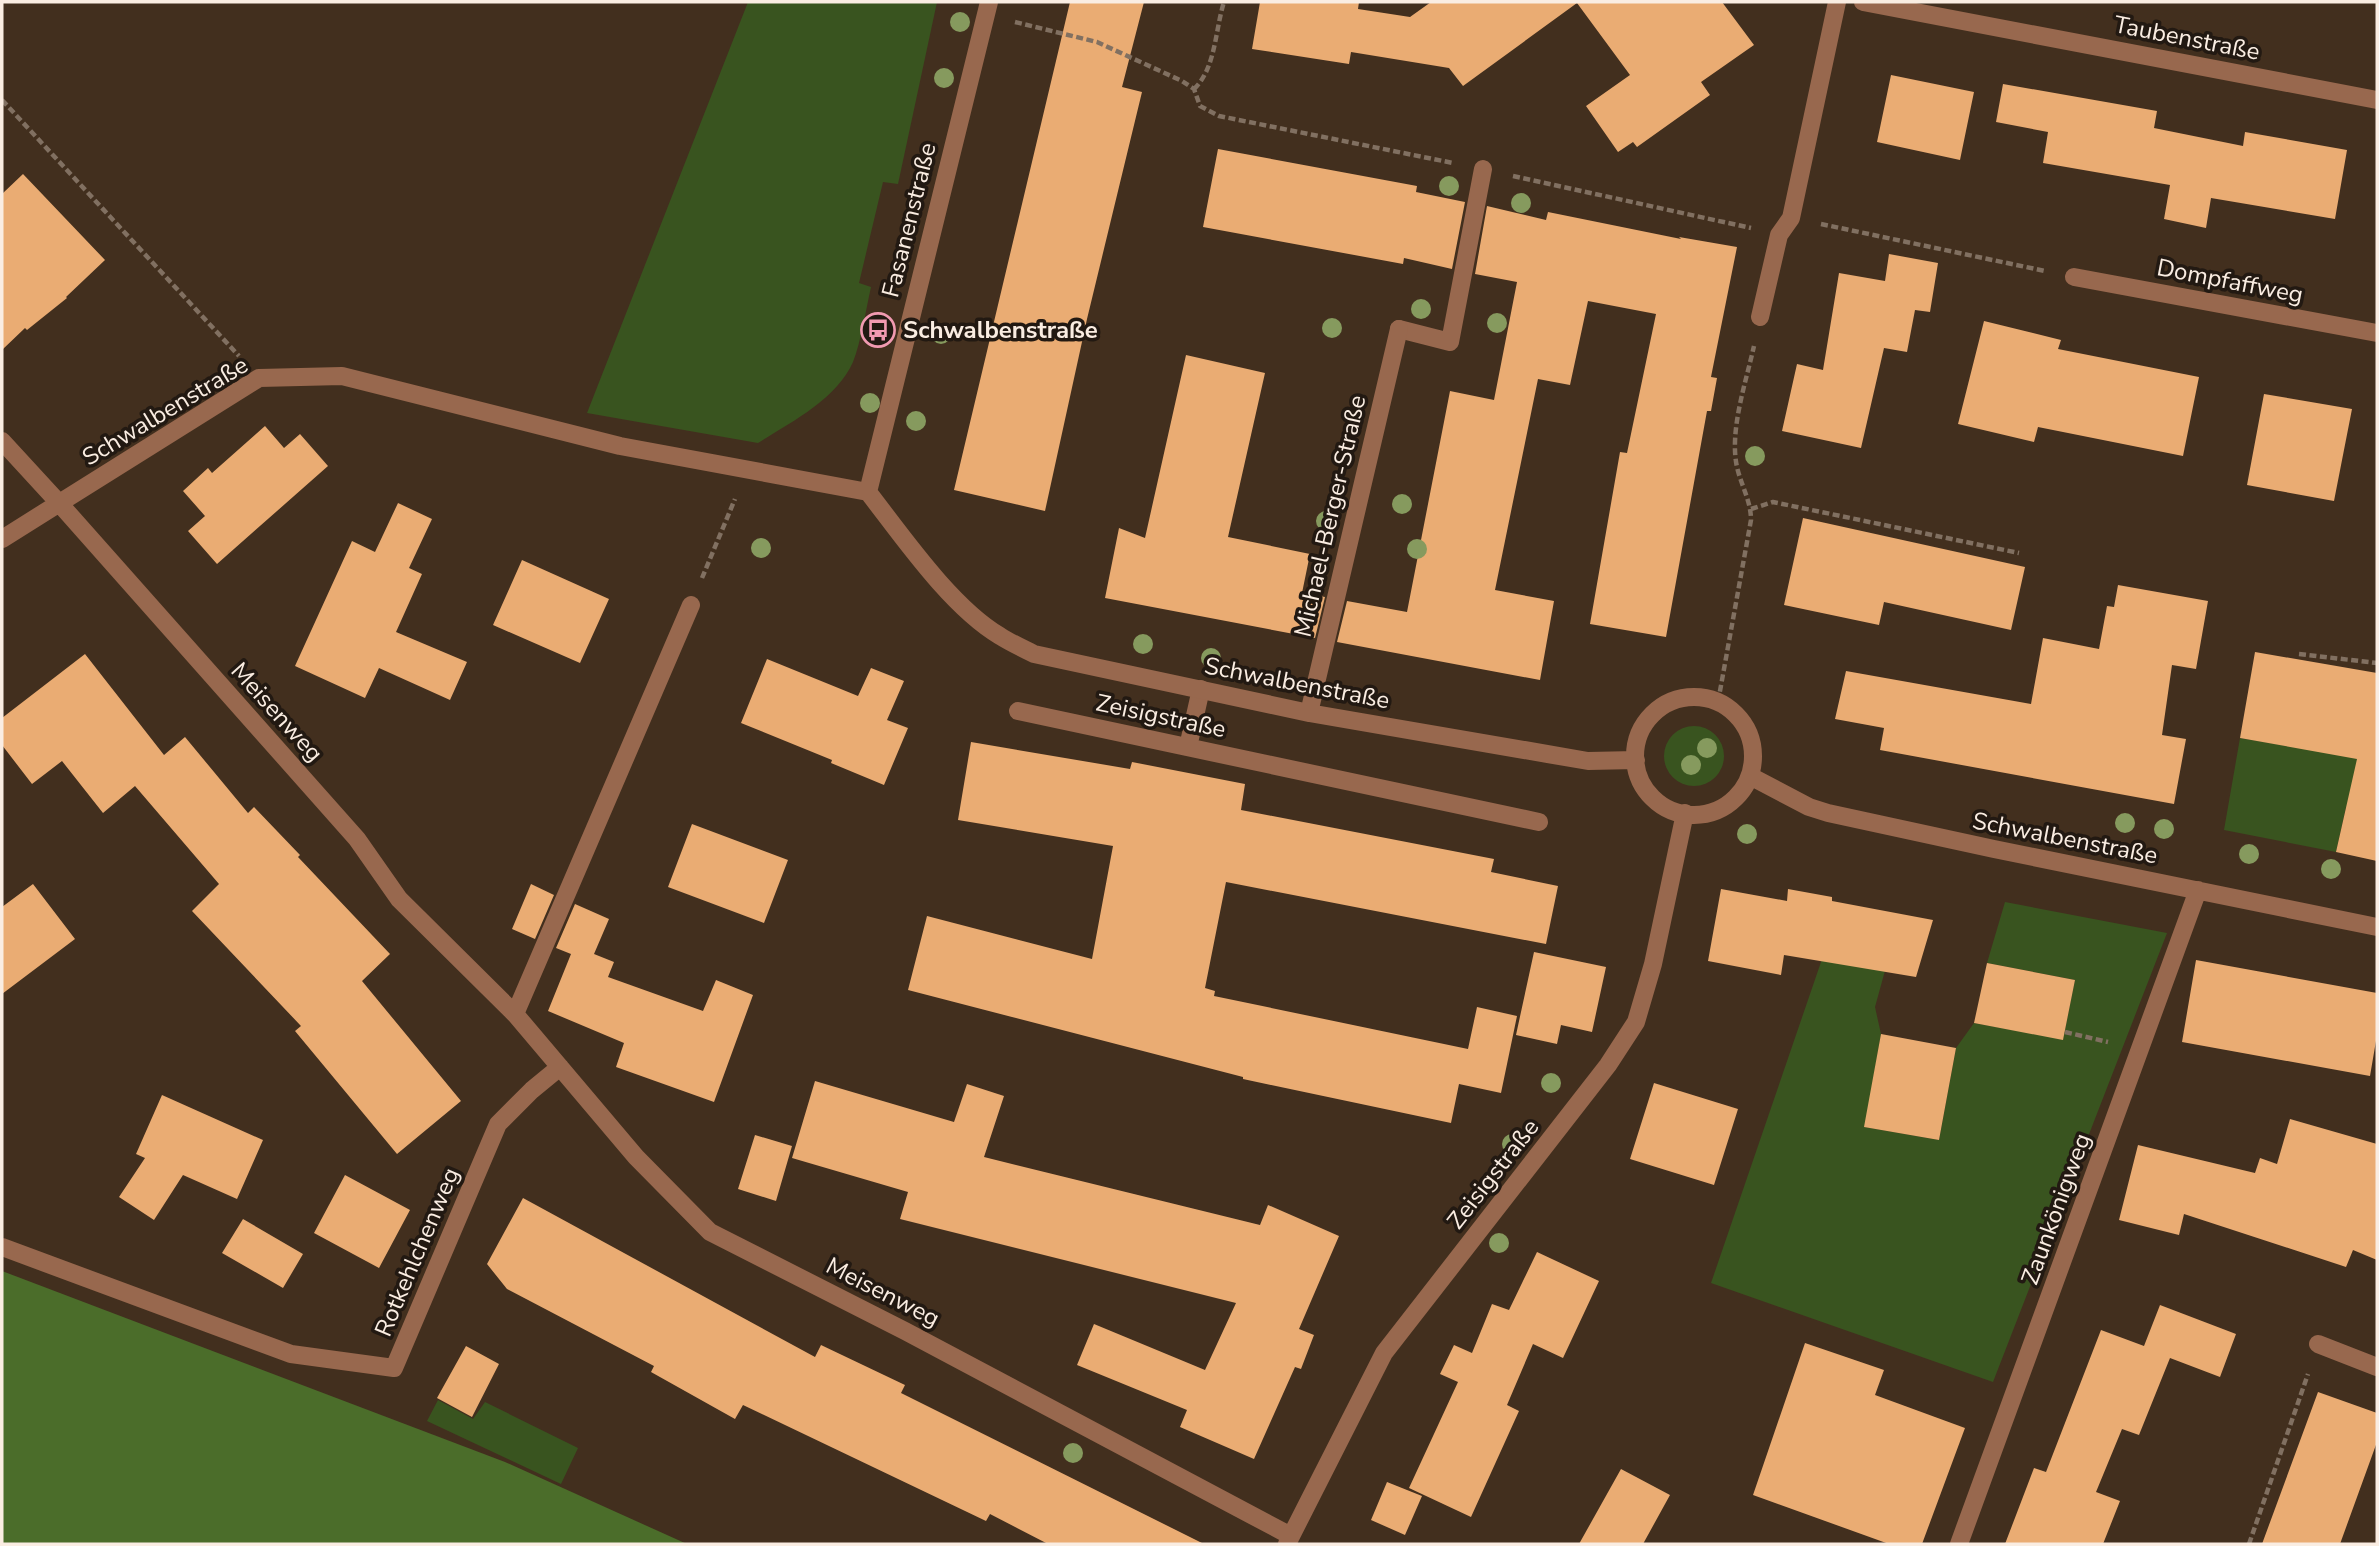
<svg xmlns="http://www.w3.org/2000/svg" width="2379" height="1546" viewBox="0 0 2379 1546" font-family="'Nunito Sans',sans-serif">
<rect width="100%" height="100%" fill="#422f1e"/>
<path fill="#39541f" d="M748 2H937L898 184 883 182 859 283 871 287C866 309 861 342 853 362 836 400 791 422 758 443L587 413Z
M1664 756a30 30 0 1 1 60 0a30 30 0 1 1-60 0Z
M2240 738 2377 761V814L2346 807 2336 852 2224 830Z
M2005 902 2167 933 1993 1382 1711 1283 1821 962 1827 931 1886 967 1875 1007 1881 1034 1865 1127 1939 1140 1956 1048 1974 1023 2063 1039 2075 980 1987 963Z
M438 1400 473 1419 485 1402 578 1448 561 1484 427 1421Z"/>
<path fill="#4b6d2a" d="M2 1271 505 1462 687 1544H2Z"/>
<path fill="#eaac73" d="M1070 2H1144L1122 87 1142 92 1087 319 1045 511 954 490Z
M1260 2H1359L1358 9 1410 17 1431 2H1722L1754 45 1701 82 1710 95 1637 147 1633 142 1618 152 1586 106 1630 75 1577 3 1463 86 1449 68 1351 52 1349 64 1252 49Z
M1891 75 1974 92 1960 160 1877 142Z
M2003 84 2157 111 2154 128 2243 146 2245 132 2347 150 2335 219 2211 198 2206 228 2164 219 2170 185 2043 163 2048 132 1996 122Z
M1218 149 1417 186 1416 192 1465 202 1452 269 1404 258 1403 264 1203 227Z
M23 174 105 260 66 297 67 298 27 330 25 328 2 350V194Z
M1487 206 1546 220 1548 212 1681 239 1679 237 1737 247 1711 377 1717 378 1711 411H1707L1666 637 1590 624 1620 452 1627 453 1656 314 1588 301 1570 385 1538 379 1495 590 1554 601 1540 680 1337 642 1347 601 1407 612 1450 391 1494 400 1517 282 1475 274Z
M1889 254 1938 263 1930 312 1915 310 1907 352 1884 348 1861 448 1782 431 1797 364 1823 370 1839 273 1885 281Z
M1984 321 2061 340 2058 349 2199 377 2183 456 2038 427 2034 442 1958 424Z
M1186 355 1265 373 1228 537 1310 554 1302 593 1325 597 1315 638 1105 598 1119 528 1145 538Z
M2264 394 2352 409 2334 501 2247 485Z
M265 426 284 448 300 434 328 466 217 564 188 531 205 516 183 491 208 468 212 473Z
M398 503 432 519 409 568 422 574 396 632 467 662 450 700 379 668 365 698 295 666 352 541 375 552Z
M1803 518 2025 567 2011 630 1884 602 1879 625 1784 605Z
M522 560 609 599 580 663 493 625Z
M2118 585 2208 601 2196 669 2172 665 2162 735 2186 739 2174 804 1880 750 1884 728 1835 719 1846 671 2031 704 2043 638 2099 649 2107 606 2114 607Z
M2255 652 2377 673V861L2336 852 2357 759 2240 738Z
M85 654 164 755 185 737 248 813 254 807 300 855 298 857 390 954 362 981 461 1101 397 1154 295 1031 301 1026 192 911 219 884 135 786 103 813 62 761 32 784 2 745V718Z
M767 659 858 696 871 668 904 681 887 720 908 728 884 785 831 763 832 760 741 723Z
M971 742 1130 769 1132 762 1245 784 1241 810 1494 859 1491 872 1558 886 1546 944 1226 882 1205 988 1215 991 1214 996 1468 1049 1477 1007 1517 1016 1501 1093 1459 1084 1451 1123 1243 1079V1077L908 990 927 916 1092 959 1113 846 958 820Z
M692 824 788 860 764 923 668 887Z
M33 884 75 939 2 994V907Z
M531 884 554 895 535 939 512 929Z
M1721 889 1787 901 1788 889 1832 897V901L1933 920 1916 977 1784 955 1781 975 1708 961Z
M575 904 609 919 594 954 614 962 608 977 703 1011 716 980 753 995 714 1102 616 1067 624 1043 548 1011 571 954 556 948Z
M1534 952 1606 967 1592 1032 1561 1025 1557 1044 1516 1035Z
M2196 960 2377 993V1035L2370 1076 2182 1042Z
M1987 963 2075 980 2063 1040 1974 1023Z
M1881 1034 1956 1048 1939 1140 1864 1127Z
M815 1081 954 1122 967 1084 1004 1096 984 1157 1260 1225 1268 1205 1339 1236 1299 1329 1314 1335 1301 1369 1295 1367 1254 1459 1180 1427 1187 1410 1077 1365 1094 1324 1205 1370 1236 1303 900 1219 908 1192 792 1158Z
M1654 1083 1738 1109 1714 1185 1630 1159Z
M162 1095 263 1140 237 1199 183 1175 154 1220 119 1197 145 1158 136 1154Z
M2290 1119 2377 1144V1260L2353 1250 2346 1267 2184 1214 2179 1235 2119 1220 2138 1145 2255 1173 2260 1158 2277 1164Z
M755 1135 792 1146 776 1201 738 1189Z
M345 1175 410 1210 379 1268 314 1233Z
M523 1198 815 1357 821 1345 905 1385 901 1393 1204 1544H1048L990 1514 986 1521 743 1405 735 1419 651 1372 654 1366 507 1289 487 1264Z
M243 1219 303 1254 283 1288 222 1253Z
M1537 1252 1599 1281 1563 1358 1533 1344 1507 1405 1519 1411 1471 1517 1409 1488 1458 1382 1440 1374 1454 1345 1472 1353 1492 1304 1509 1310Z
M2160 1305 2236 1334 2220 1377 2170 1358 2139 1435 2122 1429 2096 1492 2120 1501 2103 1544H2005L2034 1468 2046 1472 2101 1330 2144 1346Z
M1805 1343 1884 1370 1875 1395 1965 1428 1922 1544H1889L1753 1495Z
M466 1346 499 1364 472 1417 437 1398Z
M2318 1392 2377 1413V1442L2340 1544H2262Z
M1621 1469 1670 1495 1643 1544H1579Z
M1387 1482 1422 1496 1405 1535 1371 1520Z"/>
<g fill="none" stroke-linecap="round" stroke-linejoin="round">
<path stroke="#817061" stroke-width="4.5" stroke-dasharray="7 3.5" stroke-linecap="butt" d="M1015 22 1097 42 1182 81 1194 89 1200 106 1219 116 1453 163
M1194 89C1216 68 1215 30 1224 2
M2 100 239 356
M1513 176 1751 228
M1821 224 2045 271
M1751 509 1773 502 2019 553
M702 578 735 499
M2299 654 2377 663
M1718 702 1751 520C1751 501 1741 485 1737 467 1729 431 1746 382 1754 346
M2065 1032 2108 1042
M2249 1544 2308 1374"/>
<path stroke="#98684e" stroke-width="18" d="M1399 329 1450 342 1483 169
M1018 711 1539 822
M1188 747 1201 689
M2318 1344 2377 1367"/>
<path stroke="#98684e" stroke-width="18" d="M1863 2 2377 100
M2074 277 2377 333
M1760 317 1779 235 1791 218 1837 2
M2 441 59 503 357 839 399 899 515 1014 636 1157 710 1232 905 1331 1291 1536
M868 492 989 2
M2 539 259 378 342 376 620 446 868 492C903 537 951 607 1000 636 1011 643 1022 648 1034 654L1309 713 1588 761 1636 760
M1635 756a59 59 0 1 1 118 0a59 59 0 1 1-118 0Z
M1309 713 1399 329
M1750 776 1809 807 1828 813 1994 849 2377 927
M515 1014 691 605
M2 1247 291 1354 394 1368 498 1124 532 1090 560 1067
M1287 1544 1384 1353 1608 1065 1636 1022 1653 964 1685 813
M1959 1544 2198 890"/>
</g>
<g fill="#869a5e">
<circle cx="960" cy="22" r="10"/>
<circle cx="944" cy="78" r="10"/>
<circle cx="1449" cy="186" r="10"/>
<circle cx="1521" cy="203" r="10"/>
<circle cx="1421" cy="309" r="10"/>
<circle cx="1497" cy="323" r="10"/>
<circle cx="1332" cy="328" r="10"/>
<circle cx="941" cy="334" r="10"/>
<circle cx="870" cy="403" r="10"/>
<circle cx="916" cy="421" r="10"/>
<circle cx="1755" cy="456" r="10"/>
<circle cx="1402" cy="504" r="10"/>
<circle cx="1326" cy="521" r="10"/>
<circle cx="761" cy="548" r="10"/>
<circle cx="1417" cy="549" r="10"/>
<circle cx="1143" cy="644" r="10"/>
<circle cx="1211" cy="658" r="10"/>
<circle cx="1707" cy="748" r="10"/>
<circle cx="1691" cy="765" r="10"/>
<circle cx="2125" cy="823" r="10"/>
<circle cx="2164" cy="829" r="10"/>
<circle cx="1747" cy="834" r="10"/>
<circle cx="2249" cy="854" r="10"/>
<circle cx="2331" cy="869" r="10"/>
<circle cx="1551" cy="1083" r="10"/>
<circle cx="1512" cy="1144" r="10"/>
<circle cx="1499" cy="1243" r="10"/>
<circle cx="1073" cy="1453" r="10"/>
</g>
<defs>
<g id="bus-ring" transform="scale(1.75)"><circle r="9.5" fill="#221912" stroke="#f19ab1" stroke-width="1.5"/><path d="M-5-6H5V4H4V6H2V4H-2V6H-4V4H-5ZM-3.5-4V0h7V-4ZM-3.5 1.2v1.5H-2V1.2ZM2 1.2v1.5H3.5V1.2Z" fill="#f19ab1"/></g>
</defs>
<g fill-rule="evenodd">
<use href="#bus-ring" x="878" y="330"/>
</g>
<g text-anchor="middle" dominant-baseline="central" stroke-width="7" stroke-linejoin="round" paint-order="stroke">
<g font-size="24" fill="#faede2" stroke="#221912">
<text transform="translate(2187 38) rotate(11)">Taubenstraße</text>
<text transform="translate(909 220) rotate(-76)">Fasanenstraße</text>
<text transform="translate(2230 281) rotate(11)">Dompfaffweg</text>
<text transform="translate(165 411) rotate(-31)">Schwalbenstraße</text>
<text transform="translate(1330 516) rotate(-77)">Michael-Berger-Straße</text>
<text transform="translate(1297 683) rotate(11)">Schwalbenstraße</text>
<text transform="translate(277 712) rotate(48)">Meisenweg</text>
<text transform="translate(1161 716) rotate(12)">Zeisigstraße</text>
<text transform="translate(2065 838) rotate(11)">Schwalbenstraße</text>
<text transform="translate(1493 1174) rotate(-52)">Zeisigstraße</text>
<text transform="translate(2056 1209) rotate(-70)">Zaunkönigweg</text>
<text transform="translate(417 1252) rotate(-67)">Rotkehlchenweg</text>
<text transform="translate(883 1292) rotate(27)">Meisenweg</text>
</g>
<g font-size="24" font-weight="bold" fill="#faede2" stroke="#221912" text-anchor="start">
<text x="903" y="330">Schwalbenstraße</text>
</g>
</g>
<rect width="2379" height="1546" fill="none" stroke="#faede2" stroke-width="7"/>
</svg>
